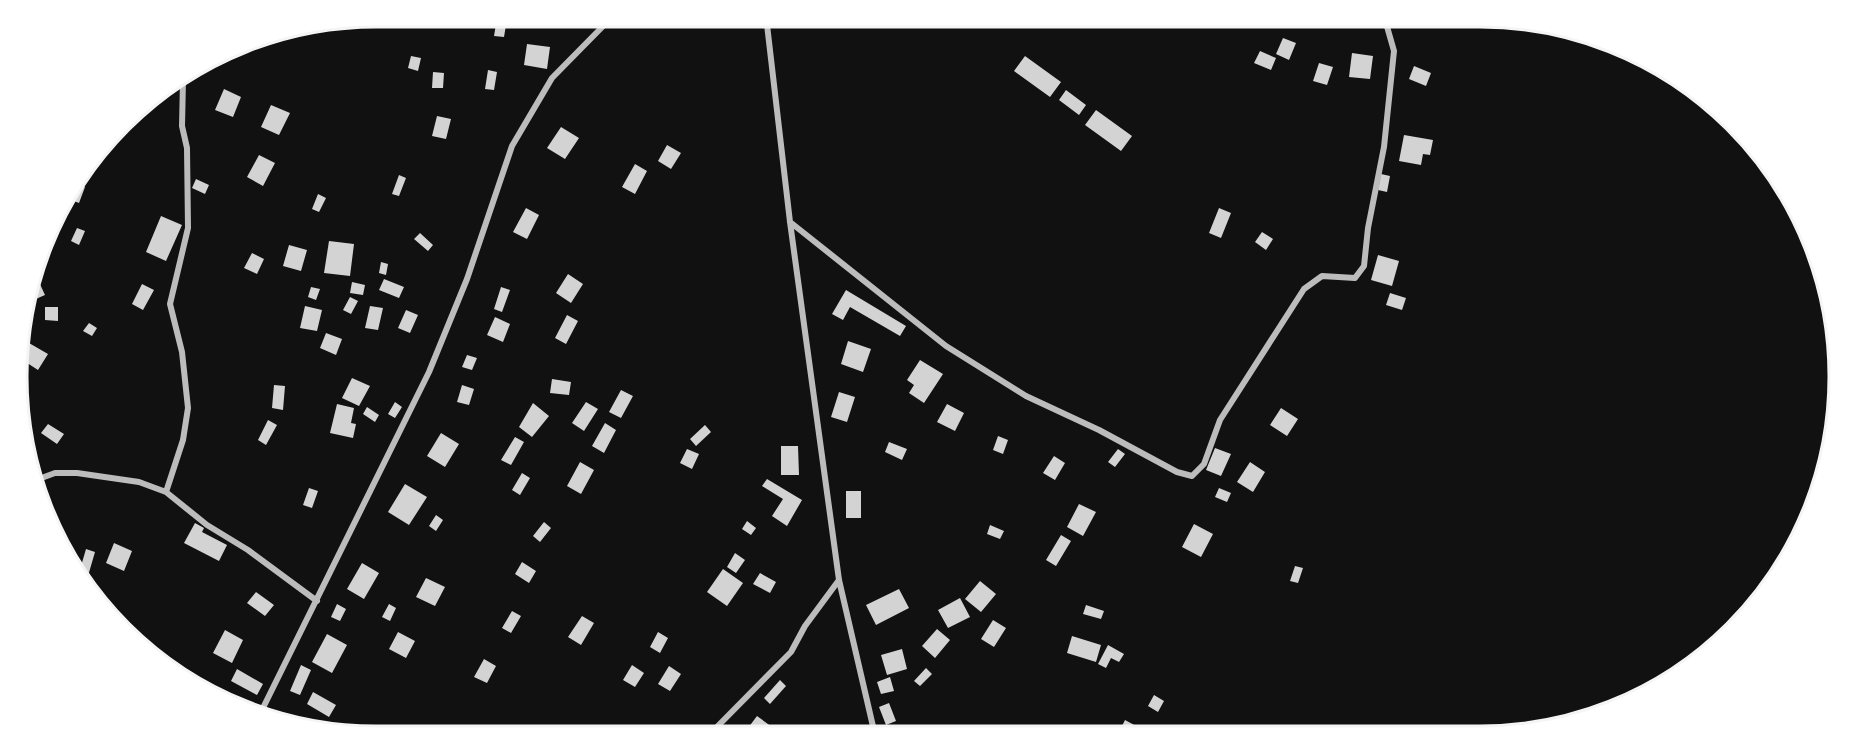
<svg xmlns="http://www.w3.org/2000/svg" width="1856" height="753" viewBox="0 0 1856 753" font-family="'Sofia Sans Condensed',sans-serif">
<rect width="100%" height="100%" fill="#111"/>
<path fill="#d3d3d3" d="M496 24 506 25 504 37 494 36Z
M1283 38 1296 43 1289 60 1276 54Z
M527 44 550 47 547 69 524 65Z
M1260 51 1276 58 1271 70 1254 63Z
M1352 53 1373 56 1370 79 1349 77Z
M411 56 421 58 418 71 408 68Z
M1025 56 1061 82 1050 97 1014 71Z
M1319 63 1333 67 1327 85 1313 81Z
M1414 66 1431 73 1426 86 1409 79Z
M488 70 497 72 494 90 485 89Z
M433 72 444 73 443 88H432Z
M224 89 241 97 233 117 215 110Z
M1066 90 1086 105 1079 115 1059 100Z
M271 105 290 113 279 135 261 127Z
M1096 110 1132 136 1121 151 1085 125Z
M437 116 451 119 446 139 432 136Z
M561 127 579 138 565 159 547 148Z
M1404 135 1433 140 1430 155 1423 154 1421 165 1399 161Z
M667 145 681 153 671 169 658 161Z
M259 155 275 163 263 186 247 177Z
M635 164 647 171 635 194 622 187Z
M1381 174 1390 176 1387 192 1378 190Z
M399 175 406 178 399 196 392 194Z
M196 179 209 185 205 194 192 188Z
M76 184 85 187 79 203 71 200Z
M318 194 326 198 319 212 312 209Z
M526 208 539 215 527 239 513 232Z
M1219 208 1231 213 1221 238 1209 233Z
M161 216 182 225 166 261 146 252Z
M77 228 85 231 79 245 71 241Z
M1262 232 1273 239 1266 250 1255 242Z
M420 233 433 245 428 251 414 239Z
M329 241 354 244 350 276 324 273Z
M289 245 307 250 301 271 283 266Z
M252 253 264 259 257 274 244 268Z
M1378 255 1399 261 1392 286 1371 280Z
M381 262 388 264 386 275 379 273Z
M568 274 583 284 571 303 556 293Z
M384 279 404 287 399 298 379 290Z
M39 282 45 295 29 302 35 284Z
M352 282 365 285 363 295 350 293Z
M142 284 154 290 143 310 132 304Z
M311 287 320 289 316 300 308 297Z
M501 287 510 290 502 312 494 309Z
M846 290 906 326 900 336 850 307 843 320 832 314Z
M1390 293 1406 298 1402 310 1386 305Z
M350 297 358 301 351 314 343 310Z
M305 306 322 310 317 331 300 328Z
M370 306 383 308 378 330 365 328Z
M45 307H58V321L45 320Z
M406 310 418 315 410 333 398 328Z
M567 315 578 321 566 344 555 338Z
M495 317 510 324 503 342 487 335Z
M89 323 97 328 92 336 83 331Z
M326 333 342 339 336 355 320 348Z
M848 341 871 349 863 372 841 364Z
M29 343 48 354 38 370 21 359Z
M467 355 477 358 472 370 462 367Z
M920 360 943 374 924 403 909 393 914 385 907 380Z
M352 378 370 386 359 406 342 398Z
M552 379 571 382 569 395 550 393Z
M274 385 285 386 283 410 272 408Z
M462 385 474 389 469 405 457 402Z
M621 390 633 396 621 418 609 412Z
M839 392 855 397 847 422 831 417Z
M395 402 402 407 395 418 388 414Z
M586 402 598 409 584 431 572 423Z
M533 403 549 416 532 437 519 427Z
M337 404 354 408 351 423 356 424 353 438 330 433Z
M947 404 964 413 955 431 937 422Z
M367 407 379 415 375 422 363 414Z
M1281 408 1298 419 1287 436 1270 425Z
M268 420 277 425 266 445 258 440Z
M605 423 616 430 604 453 592 446Z
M48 424 64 434 57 444 41 433Z
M705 425 711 432 696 446 690 439Z
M441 433 459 444 445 467 427 456Z
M998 436 1008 440 1003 454 993 450Z
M515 437 524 442 511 465 501 460Z
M889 442 907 449 902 460 885 452Z
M781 446H798L799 475H781Z
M1215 448 1231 454 1221 476 1206 470Z
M687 449 699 454 692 469 680 463Z
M1118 449 1125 454 1115 467 1108 462Z
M1054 456 1065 463 1055 480 1043 473Z
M580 462 594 470 581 494 567 486Z
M1250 462 1265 472 1253 492 1237 482Z
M522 473 530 478 520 495 512 490Z
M767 479 802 500 787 526 772 516 783 499 762 486Z
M405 484 427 497 409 525 388 512Z
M309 488 318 491 312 508 303 505Z
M1219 488 1231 493 1227 502 1215 497Z
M846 491H861V518H846Z
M1079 504 1096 512 1083 536 1067 527Z
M436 515 443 520 436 531 429 526Z
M747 521 756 528 751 535 742 529Z
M544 522 551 528 540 542 533 536Z
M195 523 204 528 202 532 227 545 219 561 184 543Z
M1194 524 1213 534 1201 557 1182 547Z
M990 525 1004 531 1000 539 987 534Z
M1061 535 1071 541 1056 566 1046 560Z
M114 543 132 551 124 571 106 563Z
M86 549 95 552 88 576 79 573Z
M735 553 745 560 736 573 727 567Z
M522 562 536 571 529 583 515 574Z
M362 563 379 573 364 599 347 589Z
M1295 566 1303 568 1298 583 1290 581Z
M723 569 743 583 727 606 707 592Z
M760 573 776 582 770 593 753 584Z
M426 578 445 587 435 606 416 597Z
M980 581 996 594 981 612 965 599Z
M899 589 909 608 876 625 866 605Z
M256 592 274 605 265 616 247 603Z
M960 598 970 617 948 628 938 610Z
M337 604 346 609 340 621 331 617Z
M389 604 396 608 390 621 382 617Z
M1086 605 1104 611 1101 619 1083 614Z
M512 611 521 616 511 633 502 628Z
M582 616 594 623 581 645 568 637Z
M993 620 1006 628 994 647 981 639Z
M937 629 950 640 935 658 922 646Z
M225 630 243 640 232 663 213 653Z
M398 632 415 641 406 658 389 649Z
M658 632 668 638 660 653 650 647Z
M327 634 347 645 332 673 312 662Z
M1072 636 1101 645 1096 662 1067 653Z
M1108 645 1124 654 1119 662 1111 658 1106 668 1098 664Z
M902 649 907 669 887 675 881 655Z
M484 659 496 666 487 683 474 677Z
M301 665 311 670 300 695 290 691Z
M632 665 644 673 635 687 623 680Z
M669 666 681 674 670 691 658 684Z
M926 668 932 674 920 686 914 681Z
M237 669 263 684 257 695 231 681Z
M890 677 894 691 881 694 877 682Z
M780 680 786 686 770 704 764 698Z
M313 692 336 705 329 717 307 704Z
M1154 695 1164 701 1158 712 1148 706Z
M889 703 896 721 886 725 879 707Z
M757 716 783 735 742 736Z
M1125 720 1138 727 1134 734H1118Z"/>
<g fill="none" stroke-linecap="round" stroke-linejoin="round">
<path stroke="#bcbcbc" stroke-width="6" d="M766 16 790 222 839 580 875 735
M790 222 946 346 1026 396 1099 430 1177 472 1192 476 1204 464 1220 420 1304 289 1322 276 1355 278 1364 266 1368 228 1384 147 1394 51 1384 16
M36 480 55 473H77L139 482 166 492 207 525 248 550 317 601
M166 492 183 440 188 408 182 352 170 304 188 228 187 148 182 126 183 80
M259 716 429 372 467 279 512 146 552 78 613 16
M708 736 791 652 805 626 839 580"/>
</g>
<path d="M0 0H1856V753H0ZM376 27H1480A349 349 0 0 1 1829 376V377A349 349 0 0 1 1480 726H376A349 349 0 0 1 27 377V376A349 349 0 0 1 376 27Z" fill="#fff" fill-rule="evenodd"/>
<path fill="none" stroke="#f5f5f5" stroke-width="3" d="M376 27H1480A349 349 0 0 1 1829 376V377A349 349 0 0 1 1480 726H376A349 349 0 0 1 27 377V376A349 349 0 0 1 376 27Z"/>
</svg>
